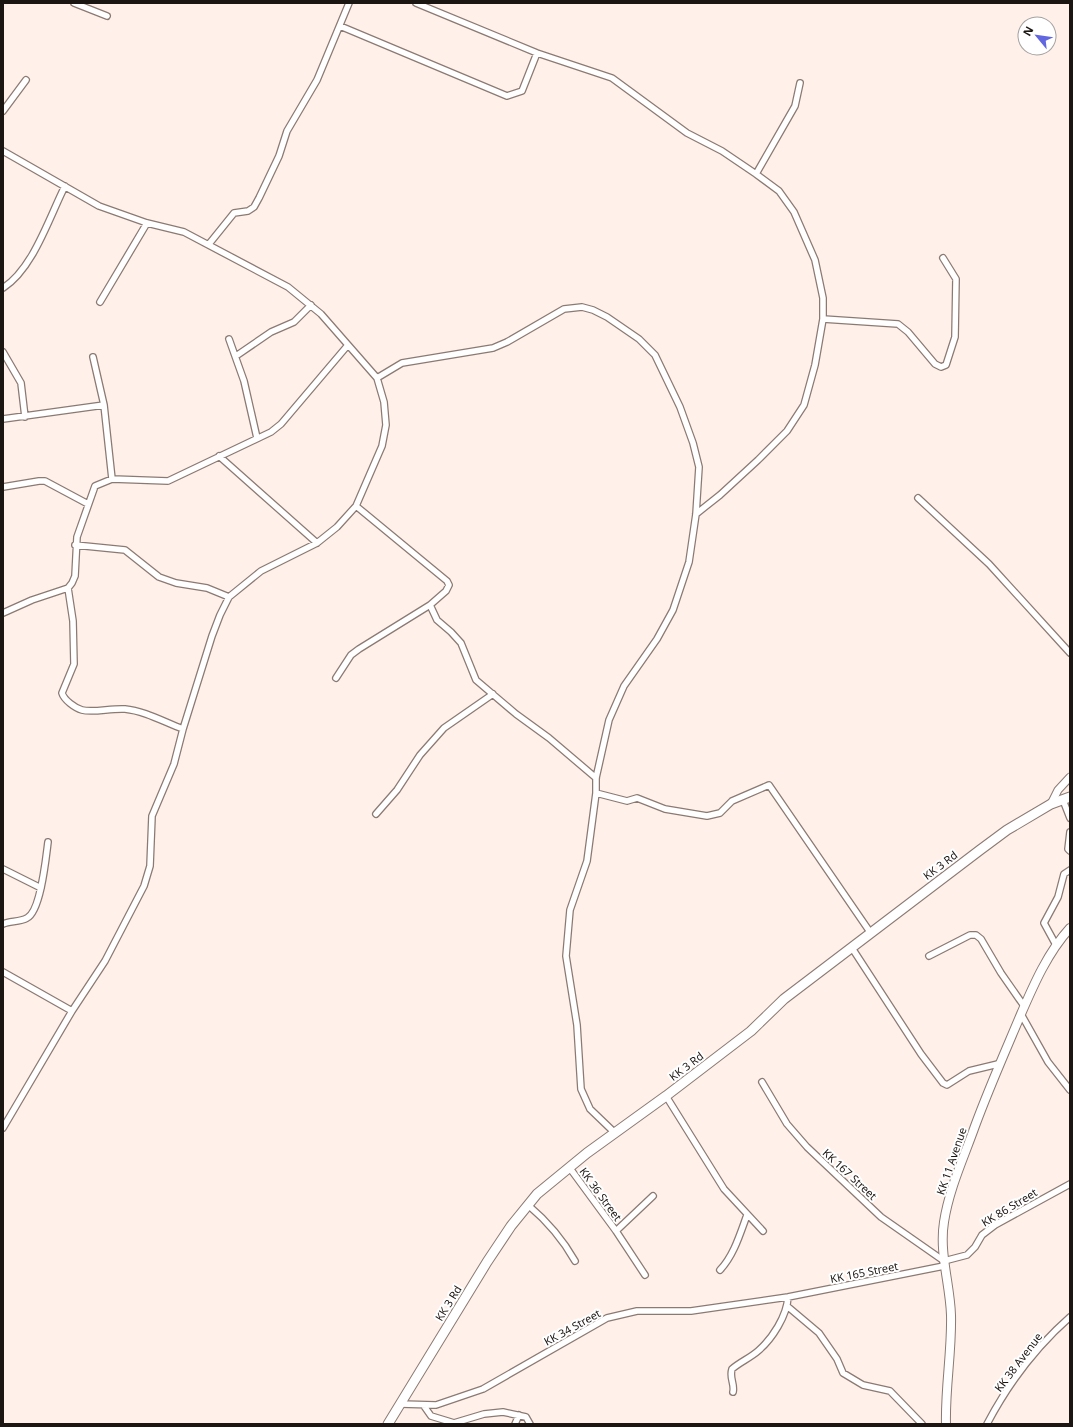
<svg xmlns="http://www.w3.org/2000/svg" width="1073" height="1427" viewBox="0 0 1073 1427" font-family="'Noto Sans',sans-serif">
<rect width="100%" height="100%" fill="#fff0e9"/>
<g fill="none" stroke-linecap="round" stroke-linejoin="round">
<g stroke="#8b7a73" stroke-width="8">
<path id="minor" d="M74 3 107 16
M416 3 537 53 612 78 687 133 722 151 756 174 779 191 794 212 815 260 823 298V319L815 365 804 405 787 431 758 460 720 495 696 514
M340 26 507 96 522 91 537 53
M3 111 26 80
M3 151 99 206 147 223 184 232 288 287 321 314 377 378 384 402 386 425 382 446 356 506 337 527 317 543 261 571 229 597 220 615 212 636 183 729 174 764 152 816 150 866 144 886 105 961 72 1011 3 1128
M756 174 795 106 800 83
M209 244 234 213 248 211 254 207 259 198 279 156 287 131 317 80 349 3
M3 288C33 269 49 218 65 186
M100 302 147 223
M823 319 898 324 908 332 935 364 941 367 946 365 955 337 956 279 943 258
M229 339 244 381 257 438
M3 352 21 383 25 417
M236 356 271 332 294 322 311 305
M93 357 104 405 112 479
M377 378 402 363 493 348 507 342 564 309 582 307 593 310 607 317 639 339 655 355 680 407 693 443 699 467 696 514 689 562 673 610 657 639 624 686 609 720 596 778V793L587 861 570 910 566 956 577 1025 581 1089 590 1109 615 1133
M3 419 104 405
M219 456 317 543
M3 487 39 481H45L88 504
M918 498 989 564 1070 653
M356 506 447 581 449 585 446 591 430 605 437 620 451 632 461 643 476 680 516 714 549 738 596 778
M75 545 125 550 159 577 176 583 207 588 229 597
M68 588 73 621 74 664 62 693C64 700 75 708 82 710 93 713 111 708 125 709 145 711 164 722 183 729
M3 613 32 600 68 588 72 583 75 576 77 537 95 486 112 479 168 481 271 432 281 424 348 345
M336 678 351 655 359 649 430 605
M596 793 627 801 637 798 665 809 707 816 720 813 732 801 769 785 870 932
M1063 800 1070 818
M376 814 397 790 420 755 444 728 493 694
M1070 832 1068 849 1070 851
M3 869 41 888
M3 924C10 921 20 922 27 918 41 911 46 857 48 842
M1056 945 1044 923 1058 897 1064 874 1070 870
M852 948 921 1054 943 1083 947 1085 969 1071 998 1064
M929 956 970 935H976L981 939 1001 973 1024 1006
M3 972 72 1011
M1021 1014 1048 1062 1070 1090
M762 1082 787 1124 807 1147 881 1217 944 1261 967 1255 975 1247 982 1235 995 1225 1070 1184
M666 1096 724 1189 763 1231
M569 1167 616 1231 653 1196
M528 1205C547 1221 562 1238 575 1261
M616 1231 645 1275
M720 1270C734 1255 740 1234 747 1215
M787 1306 819 1333 837 1359 843 1373 863 1385 890 1391 922 1424
M733 1392C735 1384 729 1378 732 1369 740 1362 750 1358 758 1351 772 1339 787 1316 788 1297
M400 1404 436 1405 483 1389 607 1318 637 1311H691L788 1297 944 1266
M424 1406 431 1416 454 1423 484 1414 503 1412 526 1417 530 1424
M515 1424 519 1415
M987 1424C1008 1384 1036 1347 1070 1317"/>
</g>
<g stroke="#8b7a73" stroke-width="9">
<path id="tertiary" d="M1051 804 1058 790 1070 777"/>
</g>
<g stroke="#8b7a73" stroke-width="10">
<path id="secondary" d="M946 1424C945 1388 952 1351 951 1315 950 1284 939 1253 944 1222 949 1189 964 1157 975 1126 989 1088 1005 1052 1021 1014 1034 984 1048 952 1070 928"/>
</g>
<g stroke="#8b7a73" stroke-width="11">
<path id="trunk" d="M388 1424 487 1262 511 1226 537 1194 587 1153 666 1096 751 1031 784 999 980 850 1007 830 1051 804 1070 797"/>
</g>
<use href="#minor" stroke="#fff" stroke-width="5.5"/>
<use href="#tertiary" stroke="#fff" stroke-width="7"/>
<use href="#secondary" stroke="#fff" stroke-width="8"/>
<use href="#trunk" stroke="#fff" stroke-width="9"/>
</g>
<g text-anchor="middle" dominant-baseline="central" stroke-width="4" stroke-linejoin="round" paint-order="stroke">
<g font-size="11" fill="#1c1613" stroke="#fff">
<text transform="translate(940 865) rotate(-37)">KK 3 Rd</text>
<text transform="translate(686 1066) rotate(-37)">KK 3 Rd</text>
<text transform="translate(951 1161) rotate(-71)">KK 11 Avenue</text>
<text transform="translate(850 1174) rotate(43)">KK 167 Street</text>
<text transform="translate(601 1194) rotate(54)">KK 36 Street</text>
<text transform="translate(1009 1207) rotate(-31)">KK 86 Street</text>
<text transform="translate(864 1272) rotate(-11)">KK 165 Street</text>
<text transform="translate(448 1303) rotate(-58)">KK 3 Rd</text>
<text transform="translate(572 1327) rotate(-29)">KK 34 Street</text>
<text transform="translate(1018 1362) rotate(-53)">KK 38 Avenue</text>
</g>
</g>
<rect width="1073" height="1427" fill="none" stroke="#1c1613" stroke-width="8"/>
<g transform="translate(1037 36) rotate(299)"><circle r="19" fill="#ffffff" stroke="#a4a2a1"/>
<path d="M0-3L7 15L0 10L-7 15Z" fill="#6367df"/>
<text y="-6" font-size="11" font-weight="bold" text-anchor="middle" fill="#1c1613">N</text>
</g>
</svg>
